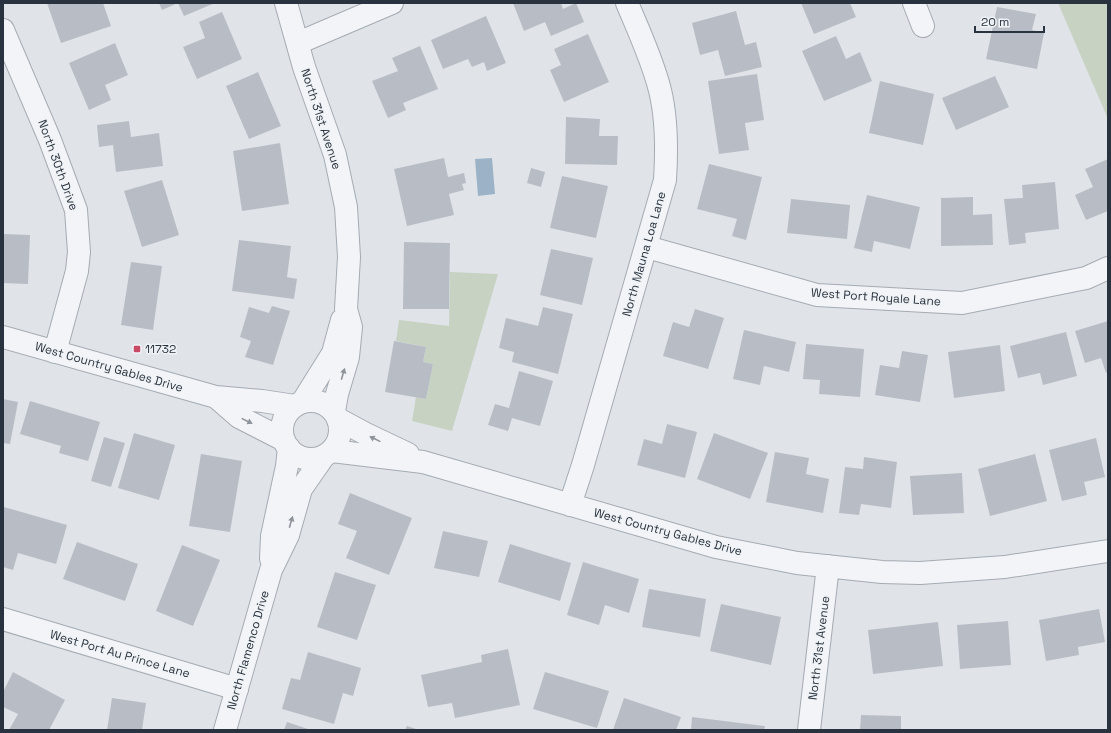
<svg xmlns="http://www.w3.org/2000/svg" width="1111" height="733" viewBox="0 0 1111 733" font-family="'Space Grotesk',sans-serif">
<rect width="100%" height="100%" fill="#e0e4e9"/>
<path fill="#c7d2c2" d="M1058 3H1108V119Z
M450 272 498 274 452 431 412 421 416 397 426 399 433 364 423 362 426 347 396 341 399 320 449 326Z"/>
<path fill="#9cb3c7" d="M492 158 495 194 478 196 475 159Z"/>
<path fill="#b8bdc5" d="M47 3H103L111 26 61 43Z
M159 3H178L162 10Z
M178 3H215L184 16Z
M513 3H561L563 9 576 3 584 22 551 36 545 22 524 31Z
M801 3H850L856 17 814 34Z
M997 7 1036 14 1032 30 1044 33 1037 69 986 59Z
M736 11 745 45 756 42 762 67 725 76 718 50 700 55 692 23Z
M222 12 242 59 197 79 183 47 205 38 199 22Z
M486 16 506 63 487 71 484 62 472 67 468 59 443 69 431 40Z
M588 34 609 82 564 102 550 70 561 65 554 49Z
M836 36 846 59 860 52 872 81 824 101 802 51Z
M115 43 128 75 105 85 111 100 89 110 69 63Z
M420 46 438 89 403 103 406 110 388 118 372 81 398 71 392 58Z
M258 72 281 126 249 139 226 86Z
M757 74 764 120 745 123 749 150 719 154 708 81Z
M995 76 1009 107 956 130 942 98Z
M880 81 934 94 923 145 869 133Z
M566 117 600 119 599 136H618L617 165 565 164Z
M129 121 131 137 159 133 163 166 116 172 113 145 99 147 97 125Z
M280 143 289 204 242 211 233 151Z
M444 158 448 177 464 173 466 183 462 184 464 190 449 194 454 215 407 226 394 169Z
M1108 159V211L1086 220 1075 195 1093 187 1085 169Z
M709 164 762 177 746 240 732 236 737 219 697 209Z
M531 168 545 172 541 187 527 183Z
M562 176 608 186 596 238 550 228Z
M162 180 179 235 142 247 124 191Z
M1055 182 1059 229 1025 233 1026 243 1009 245 1004 199 1023 198 1022 185Z
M867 195 920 207 910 249 874 241 872 252 854 248Z
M973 197V215L992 214 993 245 941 246V198Z
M791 199 850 205 847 239 787 233Z
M3 234 30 235 28 284 3 283Z
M239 240 291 246 287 277 297 279 294 299 232 291Z
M404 242 450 243 449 309H403Z
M551 249 593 258 582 305 540 295Z
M131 262 162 266 153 330 121 325Z
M272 306 290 311 273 365 245 357 251 341 240 337 249 307 269 313Z
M543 307 573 314 558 374 512 362 514 352 499 348 506 318 538 326Z
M695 309 724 318 708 369 663 356 673 322 689 327Z
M1108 321V372L1106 373 1101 358 1085 363 1075 331Z
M744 330 796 342 789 372 764 366 760 385 733 379Z
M1066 332 1077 376 1043 385 1040 373 1018 378 1010 346Z
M394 341 426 347 423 362 433 364 426 399 385 392Z
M806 344 864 349 860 397 819 394 820 380 803 379Z
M1000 345 1005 391 954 398 948 352Z
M902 351 928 355 920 402 875 395 880 365 899 368Z
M519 371 553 381 540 426 512 418 508 431 488 425 495 404 509 408Z
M3 399 18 402 10 444 3 443Z
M30 401 100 422 88 461 59 453 61 446 20 434Z
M667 424 697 432 685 478 637 465 644 439 662 444Z
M134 433 175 445 159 500 118 488Z
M714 433 768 453 750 499 697 479Z
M104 437 125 443 111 487 91 481Z
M1096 438 1105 477 1084 482 1087 495 1062 501 1049 450Z
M775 452 809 458 806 474 829 479 823 513 766 502Z
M201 454 242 461 230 532 189 526Z
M1035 454 1047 501 990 516 978 469Z
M864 457 897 462 891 508 861 504 859 515 839 513 845 467 863 469Z
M962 473 964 513 913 515 910 476Z
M350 493 412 518 389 575 346 558 357 531 338 524Z
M4 507 67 525 56 564 18 553 13 570 3 567V511Z
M443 531 488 541 479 577 434 568Z
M77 542 138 564 125 601 63 579Z
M510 544 571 563 560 601 498 582Z
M182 545 220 560 193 626 156 611Z
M583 562 639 579 629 613 605 605 599 625 567 615Z
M335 572 376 585 357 640 317 627Z
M649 589 706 599 700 637 642 627Z
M721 604 781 617 771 665 710 651Z
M1099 609 1105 642 1078 647 1079 655 1046 661 1039 620Z
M1008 621 1011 665 960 669 957 625Z
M938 622 943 666 873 674 868 630Z
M508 649 520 705 455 718 452 703 428 707 421 675 482 662 481 655Z
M308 652 361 668 353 696 343 693 334 724 282 709 291 678 300 680Z
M13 672 65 700 49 730H9L18 714 3 707V692Z
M545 672 609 691 597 728 533 709Z
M112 698 146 703 142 730H107Z
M624 698 681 717 676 730H613Z
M861 715 901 716V730H860Z
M692 717 765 726 764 730H691Z
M287 722 311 730H284Z
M407 726 419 730H405Z"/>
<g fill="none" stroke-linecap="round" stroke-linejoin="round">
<g stroke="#a5abb3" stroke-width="24">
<path id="minor" d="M914 3 923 26
M3 30 50 140 76 210 79 252 77 271 55 352
M298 43 392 3
M647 247 817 295 962 303 1086 278 1108 268
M338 419 366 434 408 454
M332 451 423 462 716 547 797 563 882 572 920 573 1005 567 1108 551
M570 505 583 465 665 180C667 149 667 113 658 83 650 55 638 29 627 3
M3 619 237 689
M809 730 828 566"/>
</g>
<g stroke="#a5abb3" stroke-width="24">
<path id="tertiary" d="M286 3 304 67 335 155 346 207 349 257 346 309 351 327 348 357 337 394 334 411
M3 337 216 397 262 401 295 406
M216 397 239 417 284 440
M282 430a29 29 0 1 1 58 0a29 29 0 1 1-58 0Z
M303 401 333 353 342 320
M271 559 272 536 287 466 289 448
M225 730 271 570 288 535 301 489 324 456"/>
</g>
<use href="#minor" stroke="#f3f4f7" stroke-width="22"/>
<use href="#tertiary" stroke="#f3f4f7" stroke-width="22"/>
</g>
<defs><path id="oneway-solid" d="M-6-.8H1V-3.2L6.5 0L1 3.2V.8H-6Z"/></defs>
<g fill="#8e949b">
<use href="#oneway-solid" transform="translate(343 374) rotate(-74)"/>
<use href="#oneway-solid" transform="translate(247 421) rotate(26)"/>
<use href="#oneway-solid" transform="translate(375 439) rotate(-154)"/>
<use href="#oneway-solid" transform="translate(291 522) rotate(-74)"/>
</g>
<rect fill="#c94a64" stroke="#f0f3f6" stroke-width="1.5" x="133" y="345" width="8" height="8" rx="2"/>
<g text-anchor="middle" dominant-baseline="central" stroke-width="3" stroke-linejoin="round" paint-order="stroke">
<g font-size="12" fill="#29333f" stroke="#f0f3f6">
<text transform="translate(321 119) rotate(72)">North 31st Avenue</text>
<text transform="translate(58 165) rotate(70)">North 30th Drive</text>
<text transform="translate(644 254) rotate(-74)">North Mauna Loa Lane</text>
<text transform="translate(876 297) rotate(4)">West Port Royale Lane</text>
<text transform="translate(109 367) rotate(16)">West Country Gables Drive</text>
<text transform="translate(668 532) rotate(15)">West Country Gables Drive</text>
<text transform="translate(819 648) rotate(-83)">North 31st Avenue</text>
<text transform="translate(248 650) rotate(-74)">North Flamenco Drive</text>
<text transform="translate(120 654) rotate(16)">West Port Au Prince Lane</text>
</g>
<g font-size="12" fill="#29333f" stroke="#f0f3f6" text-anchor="start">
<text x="145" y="349">11732</text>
</g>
</g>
<rect width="1111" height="733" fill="none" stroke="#29333f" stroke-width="8"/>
<path d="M975 26v6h69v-6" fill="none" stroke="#29333f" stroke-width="2"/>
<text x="981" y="26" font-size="12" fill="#29333f" stroke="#f0f3f6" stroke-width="3" paint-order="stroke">20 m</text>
</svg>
